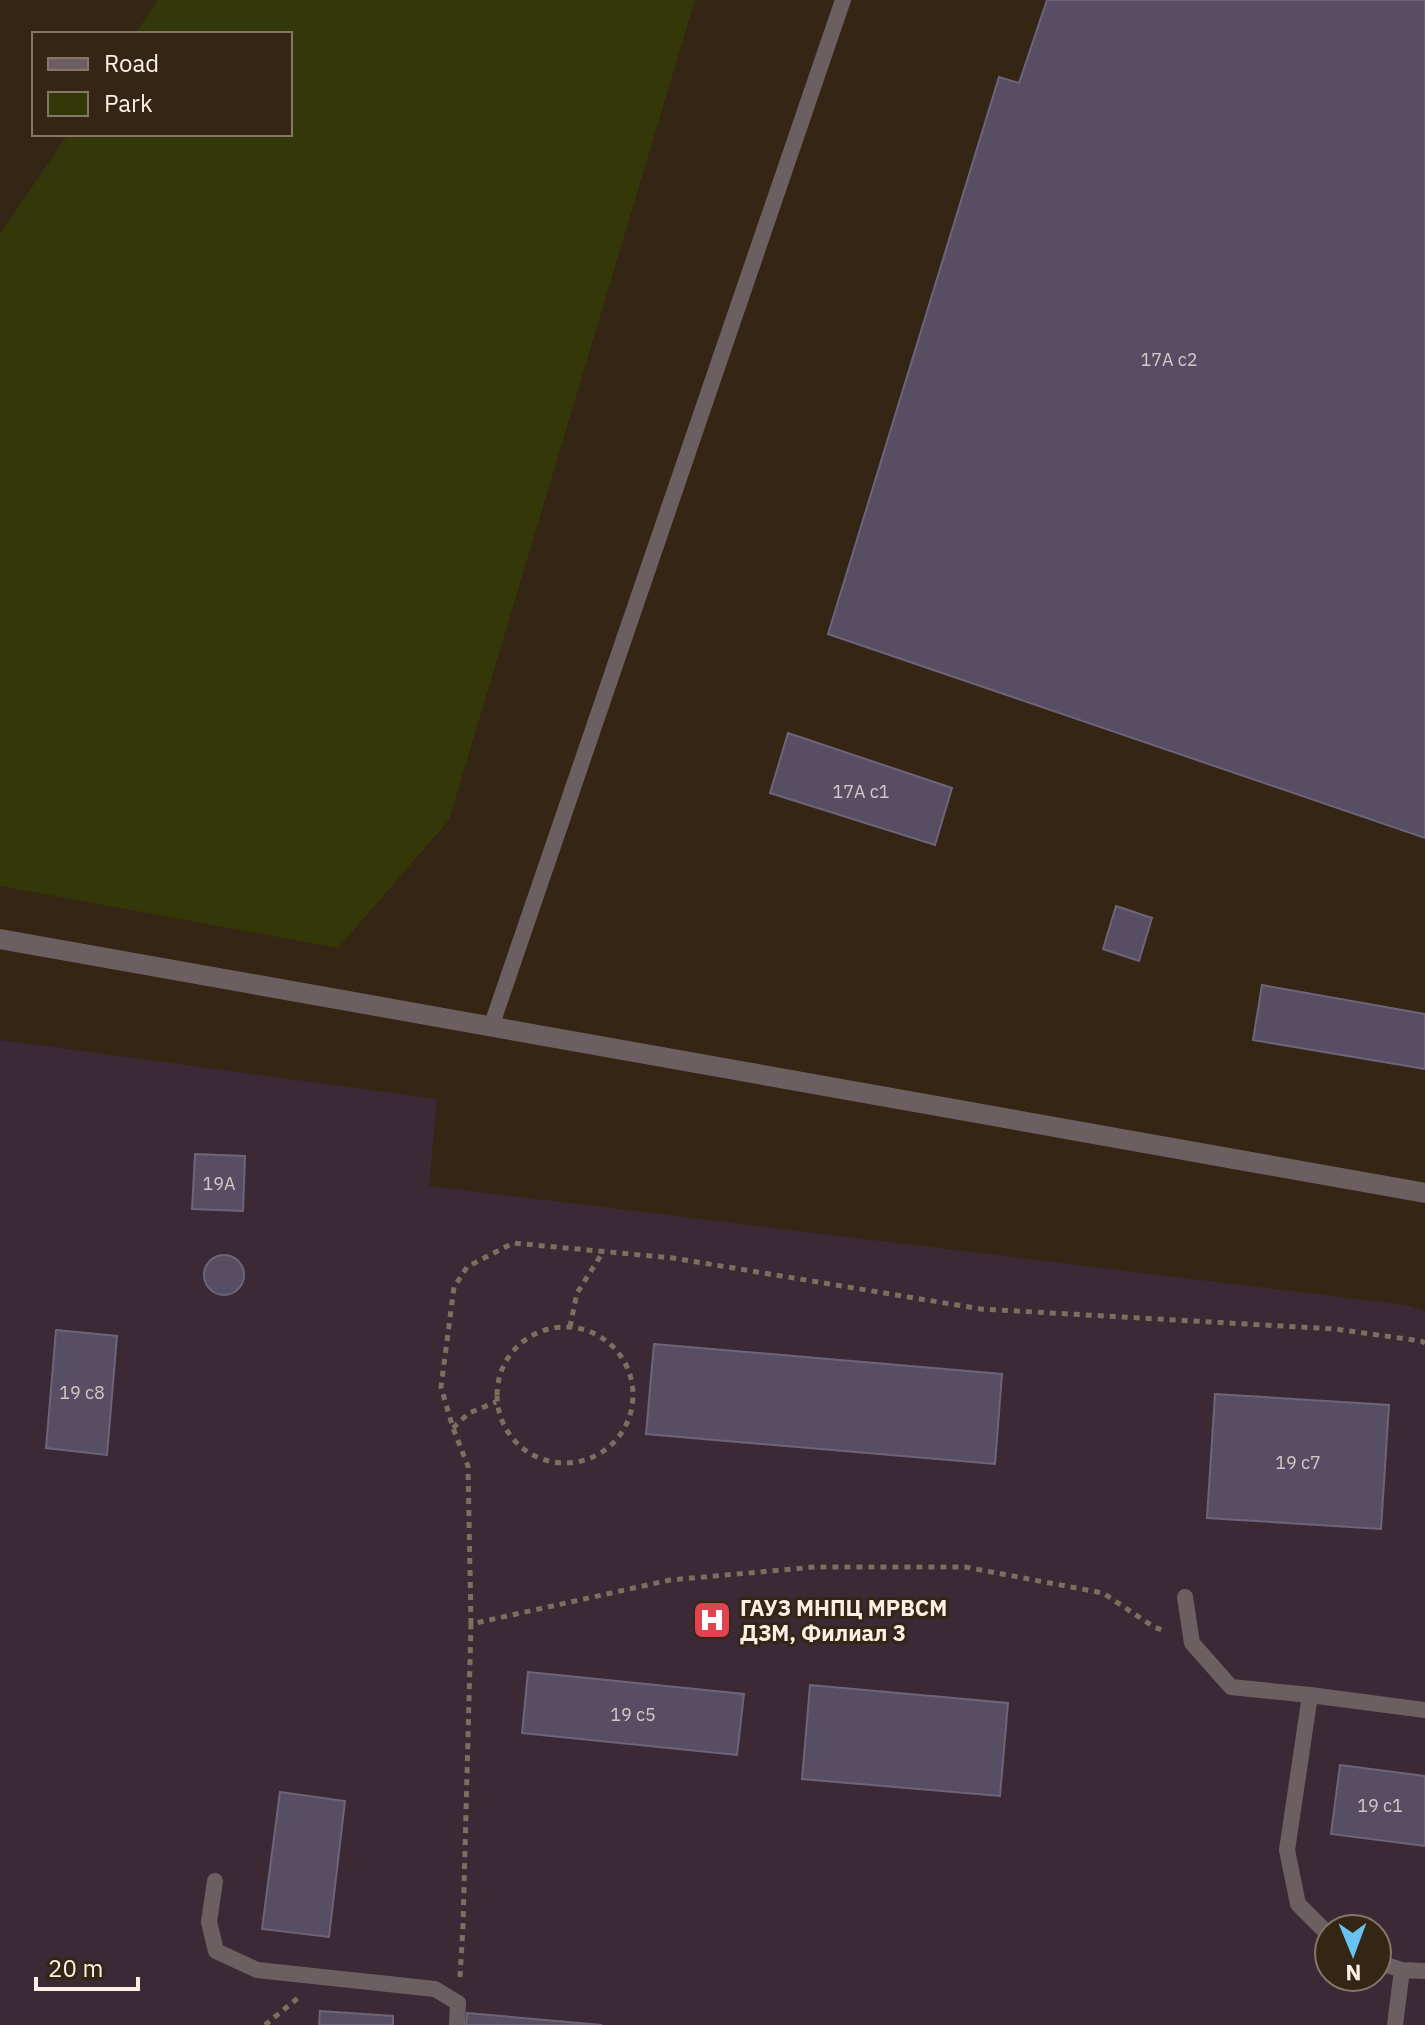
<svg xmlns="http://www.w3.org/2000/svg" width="1425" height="2025" viewBox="0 0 1425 2025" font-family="'IBM Plex Sans',sans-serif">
<rect width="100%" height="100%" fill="#342514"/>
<path fill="#3b2a35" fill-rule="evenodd" d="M0 1040 437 1099 429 1186 1406 1305 1425 1311V2025H0ZM1329 1929H1377V1977H1329Z"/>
<path fill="#343707" d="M158 0H695L449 820 338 948 0 886V234L68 134H290V34H135Z"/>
<path fill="#584e64" stroke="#6d647a" stroke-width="2" d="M1047 0H1425V838L828 634 999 77 1019 83Z
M788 733 952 788 935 845 770 793Z
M1116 906 1152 918 1139 961 1103 949Z
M1262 985 1425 1014V1069L1253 1040Z
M195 1154 245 1156 243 1211 192 1209Z
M204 1275a20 20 0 1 1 40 0a20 20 0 1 1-40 0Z
M56 1330 117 1336 107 1455 46 1448Z
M654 1344 1002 1374 995 1464 646 1434Z
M1215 1394 1389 1405 1381 1529 1207 1518Z
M528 1672 744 1694 737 1755 522 1733Z
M810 1685 1008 1703 1000 1796 802 1779Z
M1340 1765 1425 1776V1846L1331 1834Z
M280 1792 345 1801 329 1937 262 1929Z
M320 2011 393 2016V2025H319Z
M467 2013 602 2025H466Z"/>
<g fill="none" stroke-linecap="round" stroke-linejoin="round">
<path stroke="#7c6f60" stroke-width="5" stroke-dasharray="6 6" stroke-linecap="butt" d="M497 1395a68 68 0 1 1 136 0a68 68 0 1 1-136 0Z
M570 1327 577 1293 603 1252
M453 1428 469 1413 496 1402
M471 1624 468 1466 453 1428 441 1387 454 1287 467 1267 513 1243 673 1258 981 1309 1335 1329 1421 1341 1425 1343
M460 1977 463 1926 471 1624 670 1580 815 1567H965L1103 1593 1154 1627 1165 1631
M265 2025 298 1998"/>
<path stroke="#6c5f61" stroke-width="16" d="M491 1027 843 0
M1185 1597 1192 1643 1231 1687 1310 1695 1287 1850 1298 1904 1329 1935
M1310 1695 1425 1710
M215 1881 209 1922 216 1951 257 1970 435 1989 458 2003 457 2025
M1377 1962 1402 1970 1395 2025
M1402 1970 1425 1971"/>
<path stroke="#6c5f61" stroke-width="20" d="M0 939 1425 1193"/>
</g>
<defs>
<g id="hospital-square" transform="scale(2)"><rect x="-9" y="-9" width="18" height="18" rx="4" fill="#e0444e" stroke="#342514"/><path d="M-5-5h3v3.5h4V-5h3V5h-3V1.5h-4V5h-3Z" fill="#fff"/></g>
</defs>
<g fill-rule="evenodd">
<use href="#hospital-square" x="712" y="1620"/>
</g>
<g text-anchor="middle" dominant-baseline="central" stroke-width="6" stroke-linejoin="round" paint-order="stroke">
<g font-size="18" fill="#d2c8c5">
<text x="1169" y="359">17А с2</text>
<text x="861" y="791">17А с1</text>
<text x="219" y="1183">19А</text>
<text x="82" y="1392">19 с8</text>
<text x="1298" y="1462">19 с7</text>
<text x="633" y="1714">19 с5</text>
<text x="1380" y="1805">19 с1</text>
</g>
<g font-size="22" font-weight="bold" fill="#fbf0e5" stroke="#342514" text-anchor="start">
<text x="740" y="1607">ГАУЗ МНПЦ МРВСМ<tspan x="740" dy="25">ДЗМ, Филиал 3</tspan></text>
</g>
</g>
<rect x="32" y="32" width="260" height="104" fill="#342514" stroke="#847668" stroke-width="2"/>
<rect x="48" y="58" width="40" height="12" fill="#6c5f61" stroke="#847668" stroke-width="2"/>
<text x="104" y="72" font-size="24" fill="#fbf0e5">Road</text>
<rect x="48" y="92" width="40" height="24" fill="#343707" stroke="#847668" stroke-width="2"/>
<text x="104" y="112" font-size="24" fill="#fbf0e5">Park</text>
<g transform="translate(1353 1953) rotate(179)"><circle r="38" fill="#342514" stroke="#847668" stroke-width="2"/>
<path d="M0-6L14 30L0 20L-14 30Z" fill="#69c3f1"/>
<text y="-12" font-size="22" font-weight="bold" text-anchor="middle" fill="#fbf0e5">N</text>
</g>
<path d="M36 1977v12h102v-12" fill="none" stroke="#fbf0e5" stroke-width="4"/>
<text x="48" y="1977" font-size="24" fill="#fbf0e5" stroke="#342514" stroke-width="6" paint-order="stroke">20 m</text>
</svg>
